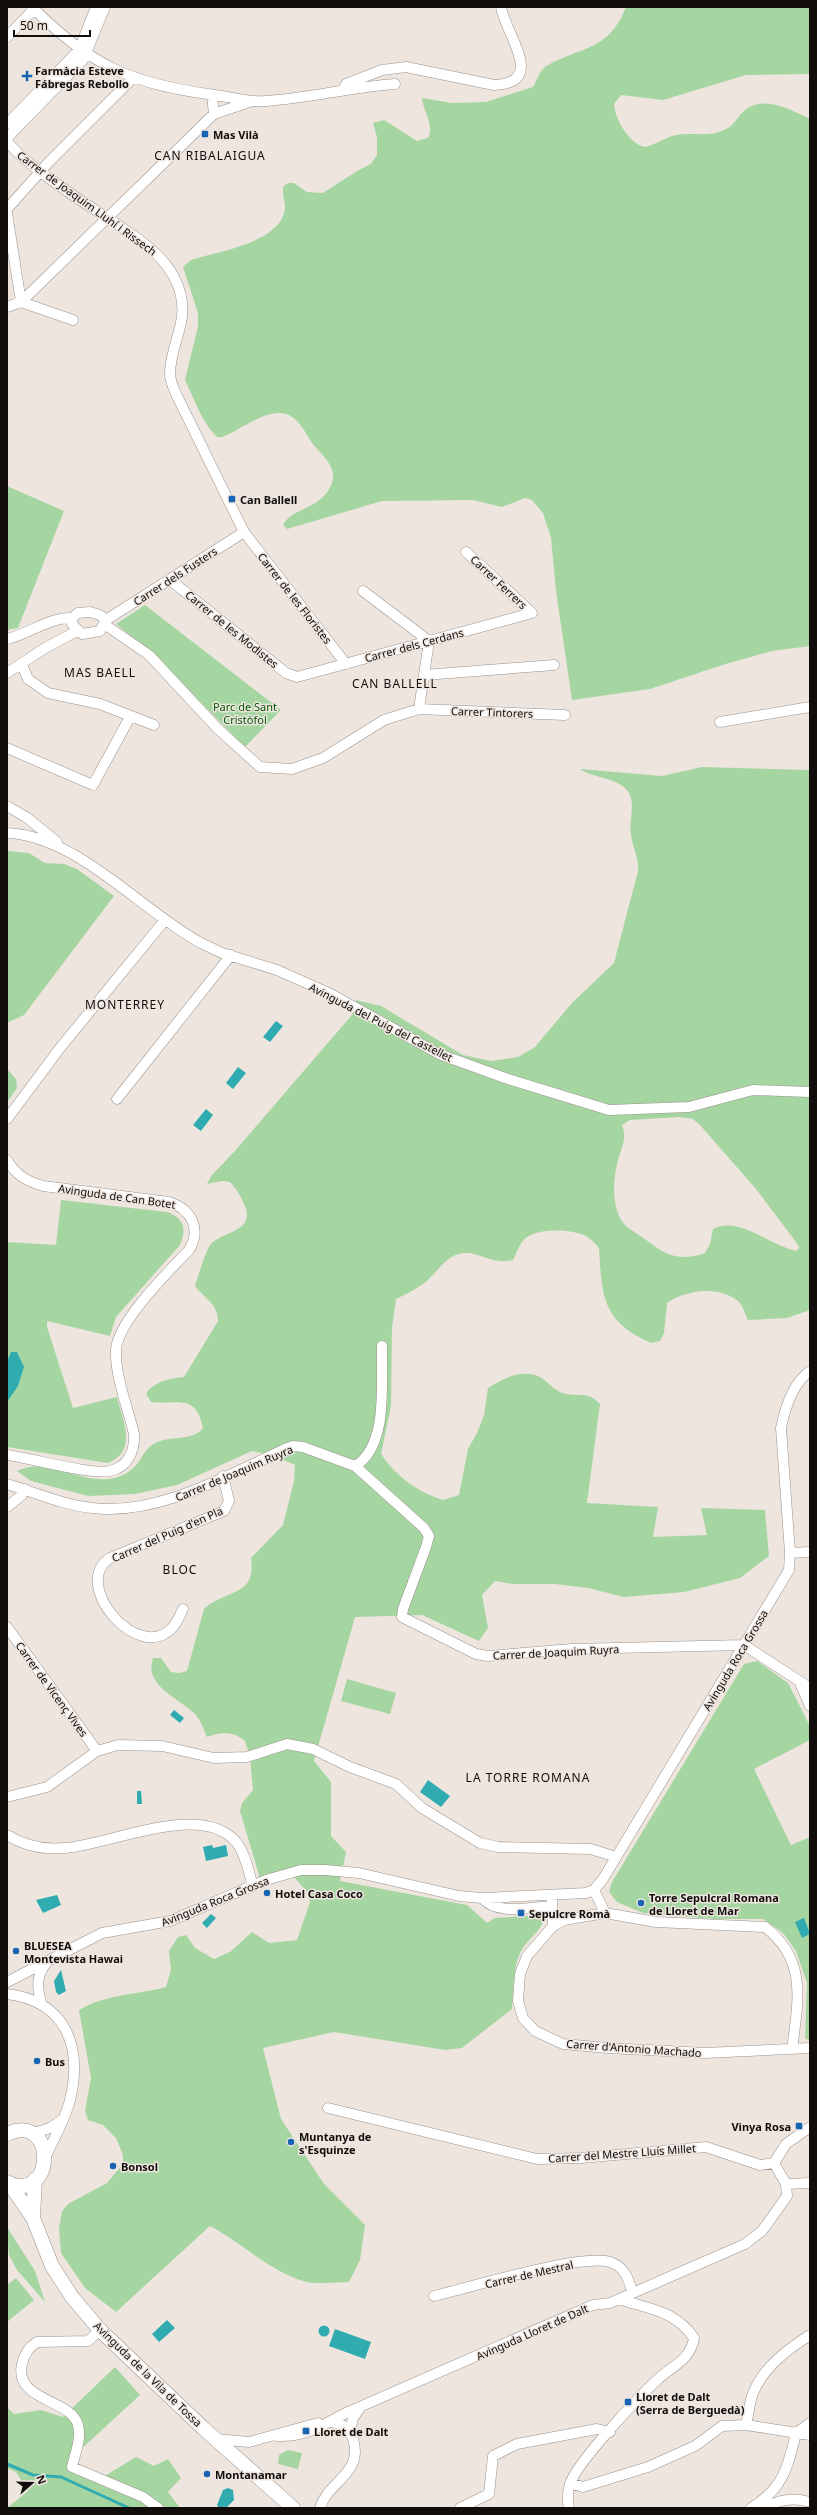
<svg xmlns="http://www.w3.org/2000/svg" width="817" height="2515" viewBox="0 0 817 2515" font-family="'Noto Sans',sans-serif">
<rect width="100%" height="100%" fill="#eee5df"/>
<path fill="#a5d6a1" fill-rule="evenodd" d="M626 7H810V74L746 75 663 100 621 95 614 104C615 119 629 144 645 147 656 145 665 137 676 135 691 132 708 137 722 131 735 126 735 119 744 111 762 94 792 110 810 119V646L772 651 722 665 650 689 572 700 556 591 551 538 543 513 532 500 525 498 502 507 473 500 382 501 287 529 283 525C292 507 322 510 332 483 337 470 325 457 317 449 309 441 305 429 297 421 276 399 244 429 222 437H217L209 428 200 413 185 380 198 326V313L183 267 191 260C219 251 273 244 284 214 287 204 282 197 283 187L288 183H294L307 192 323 193 357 171 371 164 377 155V137L373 123 384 120 417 141 428 138C435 126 423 111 422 98L452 103 486 102 533 87 541 71 546 66C582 46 609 51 626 7Z
M7 486 64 511 18 628 7 630Z
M145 605 281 710 245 747 149 650 116 624Z
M702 767 810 770V1310L787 1318 748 1320C745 1314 743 1305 738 1301 718 1285 686 1290 667 1303L664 1333 660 1341 651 1343C602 1321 602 1297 599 1248 595 1243 591 1239 586 1236 572 1229 541 1228 527 1237 520 1242 517 1252 513 1260 492 1265 480 1252 464 1253 443 1255 437 1276 420 1286 413 1291 404 1295 396 1299L392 1328 391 1406 381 1454C396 1477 418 1492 443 1500L459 1495 468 1449 477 1433 484 1415 488 1388C502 1378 527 1367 543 1379 550 1384 556 1392 566 1394 580 1396 589 1392 600 1404L587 1503 658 1507 653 1537 707 1535 701 1508 765 1510 769 1556 740 1578 684 1592 624 1597 588 1588 555 1584H513L495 1581 482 1595 488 1628 479 1641 422 1615 355 1617 314 1761 331 1782V1836L346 1852 340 1881 467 1905 487 1923 495 1918 539 1915 544 1920C540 1931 532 1936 525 1945 512 1962 514 1989 512 2009L462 2048 445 2050 334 2032 263 2048 281 2119 324 2184 365 2225 360 2260 349 2282C336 2282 316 2285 303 2281 268 2270 242 2243 210 2226L116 2312 85 2288 61 2253 59 2228 62 2211 68 2204 107 2183 123 2164V2155L116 2138 103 2125 88 2120 85 2111 91 2078 79 2010C106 1994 136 1995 166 1987L171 1970 169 1951 178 1937 186 1935 195 1948 214 1959 230 1952 252 1932 269 1943 297 1940 310 1902 309 1894 294 1877 259 1883V1875L240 1811 242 1803 253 1790 250 1757 245 1741C233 1731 222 1732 207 1737 204 1730 201 1721 196 1715 180 1698 143 1686 153 1658H161L171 1672 179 1673 187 1671 204 1609C226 1589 257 1597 251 1558L283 1525 294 1481 295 1465 272 1455 252 1451 177 1485 135 1494 88 1496 31 1481 17 1471C50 1455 83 1488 118 1477 142 1469 139 1452 155 1443 171 1435 192 1442 203 1428 196 1393 178 1405 151 1402L146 1394C153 1382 170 1378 184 1377L218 1321C218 1304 204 1298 195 1286 197 1279 206 1251 210 1245 220 1232 253 1232 246 1209 242 1198 238 1191 230 1182L222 1181 207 1184 211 1176 234 1152 351 1016 356 1009V1000L381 1006 463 1055 491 1061 518 1057 535 1047 572 1003 614 963 638 871C639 858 633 849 631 835 628 821 638 800 625 788 613 777 593 778 580 769L662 776ZM680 1117 693 1119 700 1125 756 1189 796 1242 799 1247 797 1251C770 1246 739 1215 713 1229L710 1244 705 1253C683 1261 667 1257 649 1242 642 1237 634 1232 627 1227 610 1212 613 1178 618 1160 622 1147 627 1138 622 1125L630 1120Z
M7 851 29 853 45 863 64 864 77 869 114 896 24 1015 7 1023Z
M7 1069 16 1079 17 1088 7 1102Z
M61 1200 167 1212C184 1218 187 1229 180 1245L116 1317 110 1336 47 1321V1327L73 1408 117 1397C123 1421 138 1451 108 1463L7 1447V1242L56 1245Z
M757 1661 788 1683 810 1726V1740L754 1769 791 1845 810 1837V2041L805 2038 807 1983 796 1951 783 1933 763 1919H714L643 1913 617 1902 609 1892 612 1882 744 1664Z
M347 1679 396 1693 390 1714 341 1701Z
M7 2227 35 2271 45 2302 17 2270 9 2255Z
M16 2278 34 2300 7 2322V2285Z
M115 2367 140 2395 79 2451 77 2464 94 2480 103 2477 136 2457 154 2466 168 2459 181 2478 168 2492 180 2508H7L28 2491 16 2472 7 2468V2407L14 2414 41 2410 63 2417Z
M288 2450 302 2453 298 2469 278 2464 279 2455Z"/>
<path fill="#30acb0" d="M276 1021 283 1026 270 1042 263 1037Z
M238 1067 246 1073 233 1089 226 1083Z
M206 1109 213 1115 201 1131 193 1125Z
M11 1352H17L24 1367 18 1386 7 1402V1362Z
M174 1710 184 1718 180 1723 170 1715Z
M428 1780 450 1796 441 1807 420 1792Z
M137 1791H141L142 1804H137Z
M212 1845 213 1848 226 1845 228 1856 206 1861 203 1847Z
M57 1895 61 1905 43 1913 36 1900Z
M211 1914 216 1918 207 1928 202 1923Z
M804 1918 810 1934 802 1938 795 1922Z
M61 1970 66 1991 59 1995 56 1992 54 1981Z
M167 2320 175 2328 159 2342 152 2334Z
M318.5 2331a5.5 5.5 0 1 1 11 0a5.5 5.5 0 1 1-11 0Z
M335 2329 371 2342 365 2359 329 2346Z
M228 2488 233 2490 234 2500 226 2508H219L217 2505 223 2490Z"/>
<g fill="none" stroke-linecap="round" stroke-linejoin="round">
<path stroke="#30acb0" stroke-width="3" d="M7 2464 33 2475 61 2477 129 2508"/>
<g stroke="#9a928c" stroke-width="11">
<path id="street" d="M32 7C92 67 132 84 215 95 231 97 250 103 266 101 310 98 352 87 395 84
M7 37 34 9
M343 90 346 84 382 70 406 67 494 85C548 83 505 34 501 7
M212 95 214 114
M7 124 79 50 96 7
M7 138 83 60 105 7
M7 141C27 167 89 206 118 225 141 241 164 255 176 281 193 320 171 338 170 373 170 382 174 389 177 396L244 532 346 664
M7 209 48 163 133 78
M7 213 21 302
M21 302 214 114 252 101
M7 307 21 302 73 320
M466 552 532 613
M169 579 286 673 297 677 532 613
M363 591 429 641 419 709
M90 612 100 615 106 620 100 631 82 634 72 624V618L78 613Z
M106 620 244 532
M104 624 149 655 218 729 260 767 292 769 323 758 384 720 419 709 565 715
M7 639C29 634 49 617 72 618
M22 665 28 679 48 693 100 704 154 725
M7 673 45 648 77 631
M424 675 554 665
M720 722 810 707
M7 748 93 785 130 717
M7 806 26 817 57 842
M7 833C78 836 140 910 201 943L222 953 277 970 331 994 439 1054 505 1078 609 1110 689 1107 753 1090 810 1092
M117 1099 231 955
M7 1119 60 1048 165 920
M7 1160C16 1175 26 1181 43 1186L169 1202C191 1209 202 1229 189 1250 169 1271 117 1322 116 1350 115 1377 128 1408 134 1434 135 1451 128 1467 110 1471 90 1475 31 1458 7 1455
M355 1466C389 1446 381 1381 382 1346
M7 1484C34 1492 63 1505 92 1508 158 1516 226 1476 285 1449L293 1446 303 1447 355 1466 424 1528 429 1536 426 1547 403 1609 402 1617 476 1654 488 1656 572 1649 744 1645
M7 1507 22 1495 25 1489
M790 1553 810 1552
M183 1609C180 1615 177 1623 172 1628 138 1664 70 1584 110 1558L224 1511 229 1501 223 1476
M7 1627 97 1751
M744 1645 810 1688
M799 1681 810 1706
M7 1797 47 1787 97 1751 118 1745 162 1746 214 1758 247 1757 287 1744 313 1749 350 1767 396 1784 422 1808 480 1843 498 1847 591 1849 616 1857
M7 1835C25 1846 44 1850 65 1848 110 1845 202 1800 237 1843 246 1855 248 1871 253 1886
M594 1890 605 1913 656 1922 765 1927C808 1960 798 2002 792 2049
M482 1898C498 1916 529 1907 552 1906
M552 1900 553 1926
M605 1913 564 1920 553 1926 527 1956 520 1974 518 2001 523 2018 535 2031 563 2044 608 2048 705 2053 810 2048
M7 1982 102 1933 170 1921 266 1880 301 1870H325L359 1873 459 1896 482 1898 586 1893 594 1890 603 1879 789 1570 790 1553 781 1428C785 1408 793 1383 810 1371
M7 1994C66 2001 83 2047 70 2100 65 2120 54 2138 46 2156
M41 2003C37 1987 36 1975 47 1962
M328 2108 537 2159 581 2158 706 2147 760 2165 774 2163
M31 2134 50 2128 62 2120
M774 2163 786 2144 810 2127
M786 2184 810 2183
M434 2296C468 2288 582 2253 610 2262 624 2266 629 2279 632 2292
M100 2330 88 2341 37 2342C29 2347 24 2354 22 2364 14 2400 67 2399 77 2422 83 2436 75 2453 72 2467L143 2497 158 2508
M746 2425C749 2414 749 2401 754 2391 765 2366 788 2349 810 2335
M350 2432 353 2418 360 2408
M277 2436C309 2437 321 2425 348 2412L593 2305 610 2303 745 2244 762 2231 787 2196 786 2184 774 2163
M216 2439 249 2442 318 2423
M570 2483 583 2487 648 2467 695 2446 722 2426 746 2425 810 2435
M320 2508C327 2482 364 2474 353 2439 349 2427 342 2424 331 2422
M460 2508 489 2494 493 2456 517 2444 597 2429 610 2432
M569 2508C567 2499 567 2493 570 2484 577 2462 638 2398 657 2380 673 2365 690 2361 694 2338 675 2310 648 2309 619 2299
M751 2508C783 2489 788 2467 796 2433L810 2423
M763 2508C779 2500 792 2497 810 2502"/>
</g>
<g stroke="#9a928c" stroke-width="15">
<path id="secondary" d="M7 2134C58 2111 55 2206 7 2182
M9 2183 33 2218 52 2266 72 2297 100 2330 203 2428 293 2508
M33 2218 35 2179"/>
</g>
<use href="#street" stroke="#fff" stroke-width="10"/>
<use href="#secondary" stroke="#fff" stroke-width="14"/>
</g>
<g fill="#1664b3" stroke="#eee5df" stroke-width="1.5">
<path d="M25 70h4v4h4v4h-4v4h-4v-4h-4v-4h4z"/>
<rect x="201" y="130" width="8" height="8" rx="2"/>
<rect x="228" y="495" width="8" height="8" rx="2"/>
<circle cx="267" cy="1893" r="4"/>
<circle cx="641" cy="1903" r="4"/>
<rect x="517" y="1909" width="8" height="8" rx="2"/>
<circle cx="16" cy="1951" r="4"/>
<circle cx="37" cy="2061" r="4"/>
<rect x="795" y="2122" width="8" height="8" rx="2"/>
<circle cx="291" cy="2142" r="4"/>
<circle cx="113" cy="2166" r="4"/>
<rect x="624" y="2398" width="8" height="8" rx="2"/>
<rect x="302" y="2427" width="8" height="8" rx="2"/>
<circle cx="207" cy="2474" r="4"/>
</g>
<g text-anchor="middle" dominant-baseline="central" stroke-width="3" stroke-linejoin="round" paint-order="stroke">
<g font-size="11" font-weight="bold" fill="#100d0b" stroke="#eee5df" text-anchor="start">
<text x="35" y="70">Farmàcia Esteve<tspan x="35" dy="13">Fábregas Rebollo</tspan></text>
<text x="213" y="134">Mas Vilà</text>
<text x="240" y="499">Can Ballell</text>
<text x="275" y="1893">Hotel Casa Coco</text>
<text x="649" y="1897">Torre Sepulcral Romana<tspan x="649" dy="13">de Lloret de Mar</tspan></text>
<text x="529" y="1913">Sepulcre Romà</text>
<text x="24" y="1945">BLUESEA<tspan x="24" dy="13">Montevista Hawai</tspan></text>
<text x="45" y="2061">Bus</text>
<text x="791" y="2126" text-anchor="end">Vinya Rosa</text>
<text x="299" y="2136">Muntanya de<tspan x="299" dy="13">s'Esquinze</tspan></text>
<text x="121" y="2166">Bonsol</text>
<text x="636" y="2396">Lloret de Dalt<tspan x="636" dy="13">(Serra de Berguedà)</tspan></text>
<text x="314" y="2431">Lloret de Dalt</text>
<text x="215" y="2474">Montanamar</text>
</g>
<g font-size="11" fill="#100d0b" stroke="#eee5df">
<text transform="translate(87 203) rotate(36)">Carrer de Joaquim Lluhí i Rissech</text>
<text transform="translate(175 576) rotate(-33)">Carrer dels Fusters</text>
<text transform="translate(499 582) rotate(43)">Carrer Ferrers</text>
<text transform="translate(295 598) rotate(52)">Carrer de les Floristes</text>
<text transform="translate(232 629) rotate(39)">Carrer de les Modistes</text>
<text transform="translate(414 645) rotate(-15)">Carrer dels Cerdans</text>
<text transform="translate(492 712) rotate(2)">Carrer Tintorers</text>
<text transform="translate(381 1022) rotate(27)">Avinguda del Puig del Castellet</text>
<text transform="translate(117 1196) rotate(8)">Avinguda de Can Botet</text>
<text transform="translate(234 1473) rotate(-23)">Carrer de Joaquim Ruyra</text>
<text transform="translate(167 1534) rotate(-24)">Carrer del Puig d'en Pla</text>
<text transform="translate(556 1652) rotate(-3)">Carrer de Joaquim Ruyra</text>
<text transform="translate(735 1660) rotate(-59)">Avinguda Roca Grossa</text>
<text transform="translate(52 1689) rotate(54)">Carrer de Vicenç Vives</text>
<text transform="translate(215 1901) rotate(-22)">Avinguda Roca Grossa</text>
<text transform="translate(634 2048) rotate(4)">Carrer d'Antonio Machado</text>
<text transform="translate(622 2153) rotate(-4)">Carrer del Mestre Lluís Millet</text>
<text transform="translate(529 2274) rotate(-13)">Carrer de Mestral</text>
<text transform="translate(532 2332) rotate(-24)">Avinguda Lloret de Dalt</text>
<text transform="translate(148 2374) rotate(44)">Avinguda de la Vila de Tossa</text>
</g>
<g font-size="11" fill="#015905" stroke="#eee5df">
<text x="245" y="706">Parc de Sant<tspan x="245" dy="13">Cristòfol</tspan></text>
</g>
<g font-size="12" letter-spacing="1" fill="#100d0b" stroke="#eee5df">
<text x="210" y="155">CAN RIBALAIGUA</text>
<text x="100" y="672">MAS BAELL</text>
<text x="395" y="683">CAN BALLELL</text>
<text x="125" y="1004">MONTERREY</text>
<text x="180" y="1569">BLOC</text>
<text x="528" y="1777">LA TORRE ROMANA</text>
</g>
</g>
<rect width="817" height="2515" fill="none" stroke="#100d0b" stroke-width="16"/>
<g transform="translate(32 2483) rotate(70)" stroke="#eee5df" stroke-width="3" paint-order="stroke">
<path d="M0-3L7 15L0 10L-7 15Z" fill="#100d0b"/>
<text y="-6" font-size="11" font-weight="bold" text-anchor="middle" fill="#100d0b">N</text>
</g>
<path d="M14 30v6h76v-6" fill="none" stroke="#100d0b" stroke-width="2"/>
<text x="20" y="30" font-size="12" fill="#100d0b" stroke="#eee5df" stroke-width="3" paint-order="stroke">50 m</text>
</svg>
